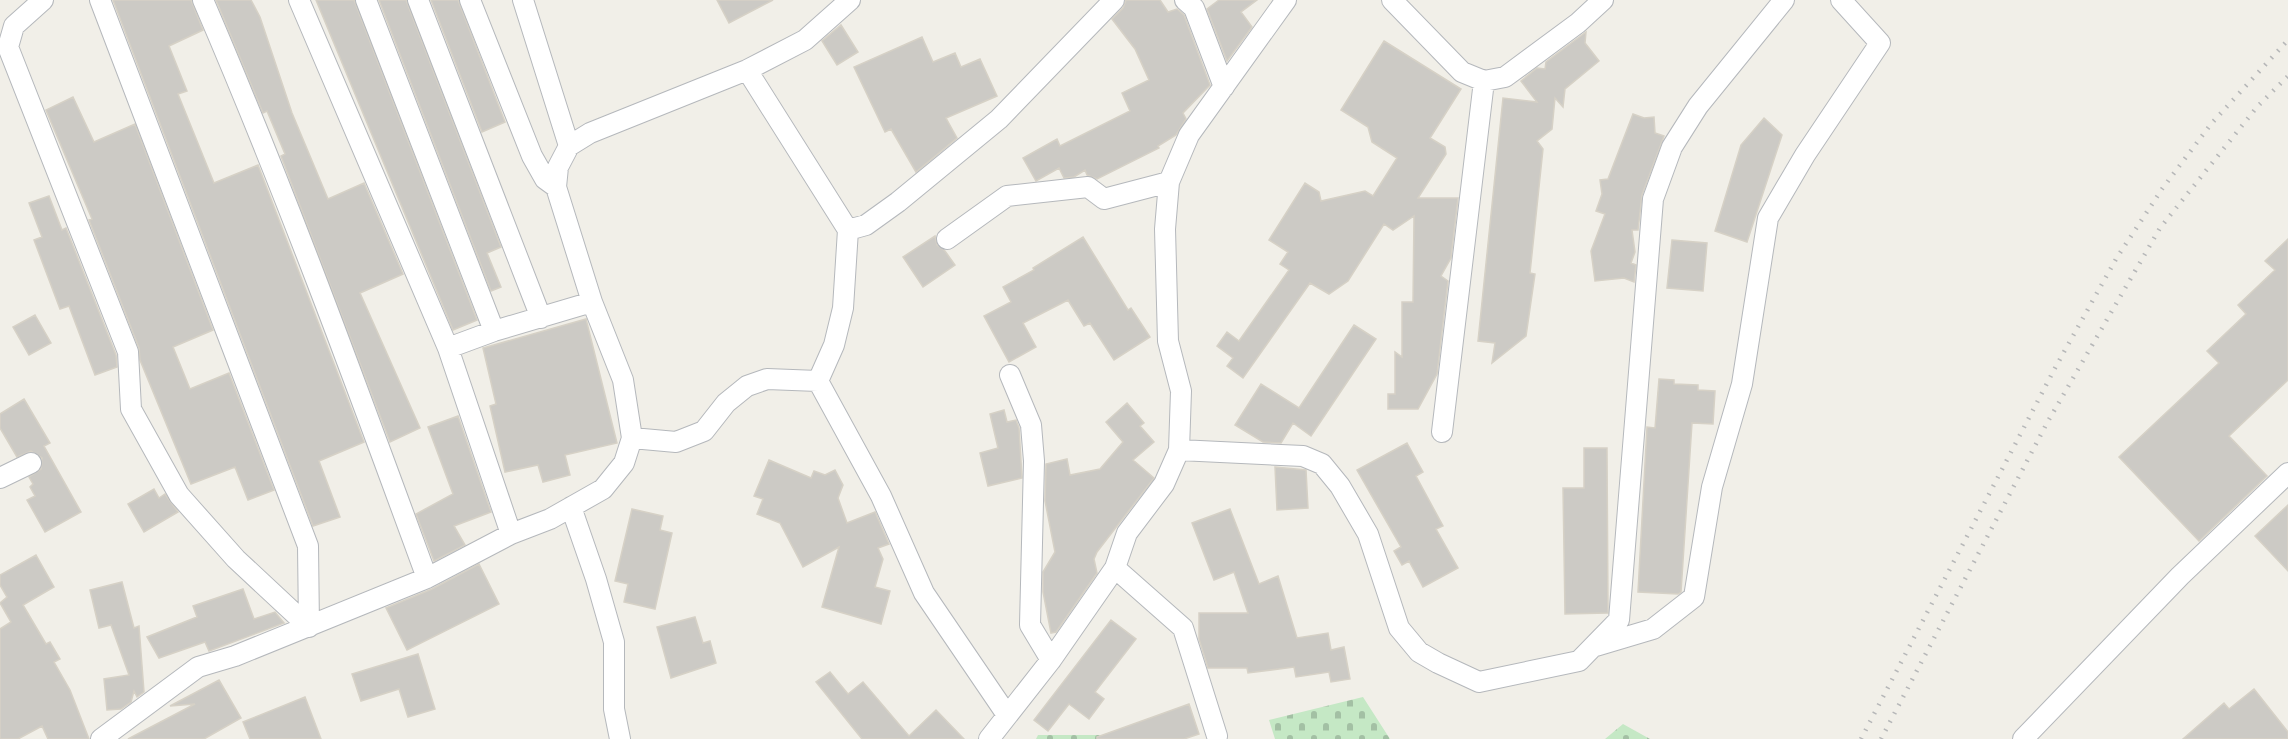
<svg xmlns="http://www.w3.org/2000/svg" width="2288" height="739" viewBox="0 0 2288 739" font-family="Jost,sans-serif">
<defs>
<pattern id="cemetery-stones" width="16" height="16" patternUnits="userSpaceOnUse" patternTransform="scale(1.5)"><rect width="16" height="16" fill="#c5e8c5"/><path d="M2 7V4a2 2 0 0 1 4 0v3zM10 15v-3a2 2 0 0 1 4 0v3z" fill="#a3c0a4"/></pattern>
</defs>
<rect width="100%" height="100%" fill="#f1efe8"/>
<path fill="url(#cemetery-stones)" d="M1363 697 1390 739H1275L1269 720Z
M1623 724 1650 739H1605Z
M1038 735H1099L1104 739H1036Z"/>
<path fill="#cccac5" stroke="#d6d1c6" stroke-width="1.5" d="M113 0H191L203 30 169 46 187 91 178 94 214 183 258 165 364 442 319 461 340 517 313 526Z
M216 0H251L260 17 292 113 328 199 364 183 403 274 360 293 420 428 390 442 281 156 285 154 267 111 263 113Z
M316 0H354L477 320 453 330Z
M379 0H406L501 247 487 253 501 287 491 291Z
M431 0H458L505 122 482 132Z
M717 0H773L729 23Z
M1126 0H1160L1168 12 1177 9 1184 15 1210 85 1183 113 1186 119 1176 135 1158 146 1159 148 1097 179 1087 175 1085 170 1074 177 1064 178 1059 168 1036 181 1023 158 1057 139 1060 146 1130 111 1122 93 1149 80 1135 49 1112 19 1123 8Z
M1219 0H1257L1241 12 1252 27 1227 61 1207 9Z
M841 25 858 52 837 65 822 41Z
M1586 32 1585 43 1599 61 1565 89 1563 107 1555 98 1552 129 1537 141 1543 149 1530 273 1535 274 1526 336 1492 363 1495 343 1478 341 1503 98 1537 102 1521 81 1537 68 1545 69 1546 62Z
M922 37 933 62 955 53 961 67 980 59 997 96 946 118 957 138 916 172 891 129 885 132 854 67Z
M1384 41 1461 89 1430 138 1445 147 1446 154 1418 198H1458L1451 258 1441 276 1448 281 1437 374 1418 409H1388V394H1395V352L1402 357V302H1413L1414 216 1393 230 1384 224 1348 281 1329 294 1310 283 1243 378 1227 366 1233 358 1217 346 1227 332 1239 341 1289 270 1280 264 1288 252 1269 240 1305 183 1319 192 1321 201 1365 191 1373 196 1397 158 1372 142 1368 127 1341 110Z
M73 97 94 142 135 124 213 330 173 347 190 389 229 373 274 490 248 500 235 467 191 484 140 360 139 348 89 220 92 219 46 110Z
M1633 114 1644 118 1654 117 1655 133 1664 136 1642 195 1638 230H1632L1635 252 1631 263 1636 265 1634 282 1624 278 1595 281 1591 251 1605 214 1596 211 1602 194 1600 180 1608 179Z
M1764 118 1782 135 1747 242 1715 231 1741 145Z
M49 196 62 230 66 228 116 355 117 367 95 375 69 306 60 309 34 240 42 237 29 203Z
M935 236 937 245 945 251 955 265 923 287 903 257Z
M1083 237 1128 310 1131 308 1150 337 1114 360 1090 323 1084 326 1068 300 1023 323 1036 347 1009 362 984 316 1011 302 1003 287 1034 270 1033 268Z
M2288 239V380L2229 436 2267 476 2199 541 2119 457 2219 363 2207 351 2246 314 2238 305 2275 270 2265 261Z
M1672 240 1707 243 1703 291 1667 288Z
M35 315 51 343 29 355 13 327Z
M586 319 617 443 565 455 570 475 543 482 538 465 505 472 490 406 496 404 483 348Z
M1354 325 1376 339 1311 436 1293 423 1281 443 1263 442 1235 425 1261 384 1299 408Z
M1659 379 1674 380V384L1698 385V390L1715 391 1713 424 1692 423 1681 592 1678 594 1638 592 1647 427 1655 428Z
M24 399 50 443 44 446 81 512 45 532 27 500 35 496 30 487 33 484 29 477 41 469 42 458 31 451 17 457 0 428V414Z
M1127 403 1144 423 1140 426 1154 442 1133 460 1154 478 1097 552 1094 559 1097 573 1056 632 1051 633 1043 592V572L1055 552 1045 501 1046 464 1067 459 1070 475 1100 469 1123 442 1106 422Z
M1004 410 1007 422 1016 420 1019 428 1022 478 988 486 980 453 998 448 990 414Z
M458 416 491 512 454 526 465 545 434 561 416 514 453 494 428 427Z
M1407 443 1423 472 1416 476 1443 526 1436 529 1458 568 1423 587 1409 561 1402 565 1394 551 1401 547 1357 470Z
M1584 448H1607L1608 613 1565 614 1563 488H1584Z
M769 460 811 478 814 471 825 475 835 470 843 485 838 498 847 523 875 512 889 544 878 548 883 559 875 587 890 591 881 624 822 607 839 547 803 567 780 523 757 514 763 499 754 496Z
M1275 467 1306 470 1308 508 1277 510Z
M154 489 159 498 165 494 178 512 144 532 128 504Z
M2288 505V571L2255 536Z
M632 509 663 516 660 530 672 533 655 609 624 602 628 584 615 581Z
M1230 509 1259 584 1278 576 1297 638 1328 633 1331 650 1344 647 1350 679 1331 682 1329 672 1296 677 1294 667 1248 673 1247 668H1208L1199 639V613H1248L1234 572 1214 580 1192 523Z
M36 555 54 587 23 605 46 644 50 642 60 659 54 662 70 690 89 739H48L42 726 18 739H0V629L11 622 0 603 7 597 0 585V575Z
M479 564 499 604 407 650 386 608 432 589Z
M122 582 134 628 139 626 144 692 137 697 134 691 131 702 121 709 107 710 104 679 129 675 111 625 99 628 90 590Z
M243 589 254 619 275 612 284 623 209 651 205 642 159 658 147 637 197 617 193 606Z
M695 617 703 643 710 641 716 663 671 678 657 627Z
M1111 620 1136 639 1095 692 1104 699 1089 719 1069 704 1048 731 1034 720Z
M418 654 435 709 408 717 399 689 361 701 352 674Z
M830 672 848 694 863 682 909 736 936 710 964 739H862L816 682Z
M219 680 241 718 204 739H128L195 704 170 706Z
M2254 689 2288 732V739H2183L2224 703 2229 709Z
M305 697 321 739H250L243 722Z
M1189 704 1199 734 1184 739H1097V737Z"/>
<g fill="none" stroke-linecap="round" stroke-linejoin="round">
<g stroke="#b5b8bc" stroke-width="22">
<path id="street" d="M43 0 14 26 8 47 128 352 131 409 179 495 236 559 309 627 308 546 100 0
M203 0C285 190 356 384 427 578
M299 0 448 348
M366 0 494 331
M418 0 541 318
M470 0 532 156 545 179 556 187
M523 0 569 146
M1185 0 1194 8 1224 87
M1392 0 1462 72 1484 81 1505 77 1578 23 1603 0
M747 70 848 230 843 308 834 345 818 381
M848 230 866 225 898 202 999 119 1114 0
M947 239 1007 196 1088 187 1104 199 1169 182
M1010 375 1031 425 1034 461 1030 625 1051 660
M818 381 881 496 924 593 1007 715
M1442 432 1484 81
M632 438 676 442 704 431 726 403 747 386 767 379 818 381
M1179 450 1303 456 1322 464 1340 486 1368 534 1399 628 1419 652 1438 663 1479 682 1579 661 1619 620 1653 199 1672 147 1698 106 1784 0
M0 478 31 463
M571 507 596 579 614 642V709L620 739
M511 534 448 348 494 331 592 302
M1115 568 1183 628 1217 736
M1596 646 1653 629 1694 597 1712 487 1742 384 1768 218 1805 155 1880 43 1841 0
M101 739 198 667 235 656 427 578 511 534 550 519 603 489 624 463 632 438 623 380 592 302 556 187 558 167 569 146 590 133 747 70 805 40 850 0
M989 739 1051 660 1115 568 1127 533 1164 484 1179 450 1181 391 1168 341 1165 229 1169 182 1189 135 1286 0
M2023 739 2180 576 2288 473"/>
</g>
<use href="#street" stroke="#fff" stroke-width="20"/>
<path stroke="#b6b7b8" stroke-width="4.5" stroke-dasharray="1.5 8" stroke-linecap="butt" d="M1861 739 2055 368 2116 259 2162 189 2211 124 2288 40
M1881 739 2047 423 2160 228 2257 107 2288 76"/>
</g>
</svg>
